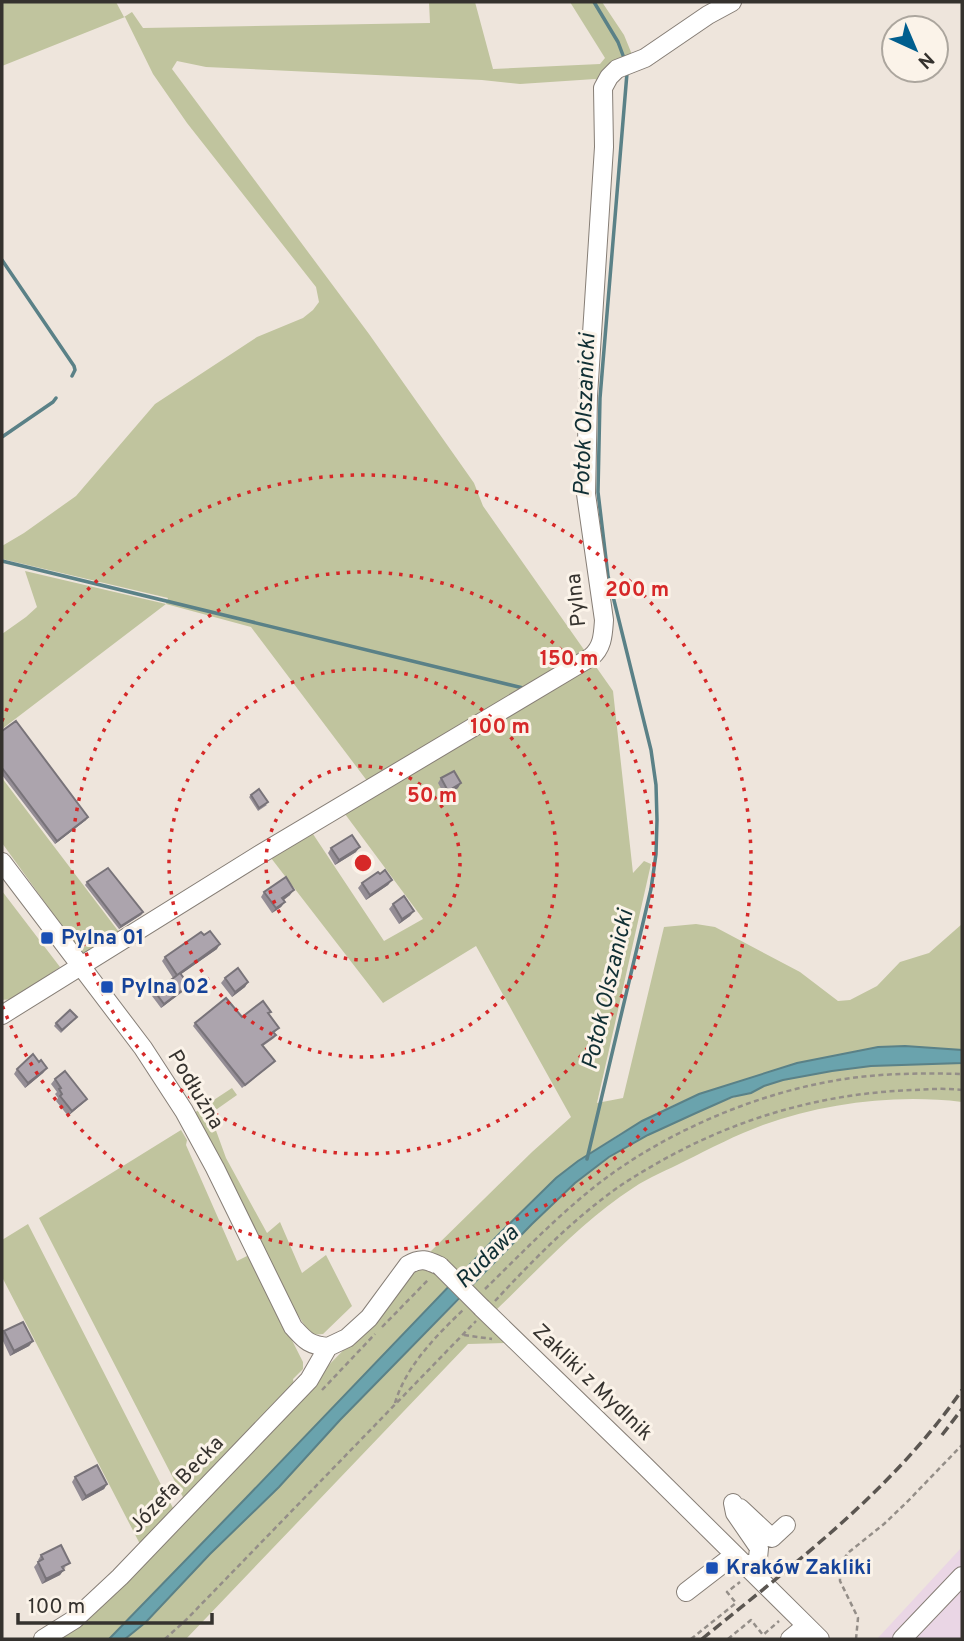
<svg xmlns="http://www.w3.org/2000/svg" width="964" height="1641" viewBox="0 0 964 1641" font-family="Overpass,sans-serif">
<rect width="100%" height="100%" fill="#eee5dc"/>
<path fill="#ead6e5" d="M962 1547V1639H877Z"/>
<path fill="#c0c49e" d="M2 2H116L124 17 132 12 143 28 430 23 429 2H475L493 69 600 64 605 58 570 2H602L624 35 633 57 601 82 595 79 520 84 482 80 206 67 177 61 172 69 369 334 474 483 483 506 613 691 633 873 644 861 651 864 597 1103 623 1098 664 927 696 924 715 927 800 972 838 1001 850 1000 877 986 900 962 929 953 962 924V1050L905 1046 878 1047 797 1063 699 1094 674 1105 621 1133 578 1161 501 1232 458 1277 430 1252 532 1152 571 1117 476 946 383 1003 271 858 313 834 384 941 423 919 345 814 377 794 251 627 166 604 2 729V634L26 617 37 607 25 571 166 604 168 598 2 559V546L24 533 76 496 155 404 257 337 303 318 313 310 319 302 316 287 187 123 153 74 125 17 2 66Z
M2 778 122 936 85 958 2 843Z
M2 891 60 967 14 999 2 1000Z
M962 1063V1102C895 1094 826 1103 763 1125 736 1135 711 1148 685 1161 668 1170 649 1177 633 1188 583 1220 537 1271 494 1312L470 1288C504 1254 538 1213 575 1183 623 1143 688 1111 748 1093 755 1091 761 1087 768 1085 787 1078 809 1074 830 1071 874 1063 918 1065 962 1063Z
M232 1088 237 1095 210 1114 226 1158 267 1233 280 1222 302 1273 326 1255 352 1306 323 1334 311 1335 282 1291 194 1113Z
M181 1130 187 1140 186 1145 237 1261 249 1255 303 1362V1369L293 1379 294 1385 185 1501 39 1218Z
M28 1224 175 1512 141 1546 2 1277V1240Z
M428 1268 451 1285 122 1627 109 1639H48L317 1377 382 1311 413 1274 420 1269Z
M463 1296 506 1343 468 1344 186 1639H125L146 1622 210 1554 279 1487 340 1420Z"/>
<path fill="#6aa3ad" stroke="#5a8187" stroke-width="2" d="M905 1046 962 1050V1063L871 1066 832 1071 783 1080 764 1086 751 1093 732 1097 696 1113 648 1135 609 1157 575 1183 532 1224 340 1420 279 1487 210 1554 146 1622 125 1639H109L244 1500 501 1232 556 1178 578 1161 642 1121 699 1094 797 1063 878 1047Z"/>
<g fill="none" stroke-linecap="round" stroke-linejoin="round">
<path stroke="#5a8187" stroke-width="3.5" d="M594 2 618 42 624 58
M2 260 74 366 75 370 72 376
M2 437 53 402 56 398
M2 561 523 688
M587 1159 651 889 656 854 657 820 656 785 651 750 608 576 598 492 600 398 627 73"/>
<g stroke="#867e76" stroke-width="20">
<path id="minor" d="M2 862 143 1048 184 1111 215 1168 293 1327C305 1340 308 1345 328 1347
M2 1015 259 855 591 657C603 647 603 634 604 620L586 494 588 396 604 147 603 88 609 77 617 69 645 58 708 15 732 2
M482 1308 644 1465 820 1639
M328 1347 347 1338 369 1318 408 1265C421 1257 427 1260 440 1266
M733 1503 735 1513 759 1548 758 1558 748 1568
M740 1508 772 1538 786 1525
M686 1592 734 1555
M43 1639 75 1619 120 1577 309 1380 328 1347
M790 1639 806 1626
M902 1639 962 1576"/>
</g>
<path stroke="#948e88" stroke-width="2.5" stroke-dasharray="5 3.5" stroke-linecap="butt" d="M485 1289C523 1252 560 1213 602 1181 669 1130 762 1091 845 1079 884 1073 924 1073 962 1074
M495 1301C533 1260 574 1218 620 1186 633 1177 647 1169 661 1161 739 1117 825 1093 914 1090 930 1089 946 1088 962 1090
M382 1327 429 1279
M464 1335 492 1339
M322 1390 375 1334
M395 1403C406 1366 436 1336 463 1310
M165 1639 187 1619 476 1321
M691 1639 736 1603 727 1592 740 1582
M728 1639 751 1620 763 1635 779 1621
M856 1639 858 1618 840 1581V1573L843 1560 849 1552 884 1524 908 1501 962 1445"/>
<use href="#minor" stroke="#fff" stroke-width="18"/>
<path stroke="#5b5651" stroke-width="3.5" stroke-dasharray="10 5" stroke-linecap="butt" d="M942 1435 962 1409
M702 1639C795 1563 893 1490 962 1390"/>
<g stroke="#867e76" stroke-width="20" stroke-linecap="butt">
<path id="minor-bridge" d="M440 1266 482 1308"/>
</g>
<use href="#minor-bridge" stroke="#fff" stroke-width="18"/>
</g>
<path fill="#948d95" d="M2 731 86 820 55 844 2 775Z
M441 778 458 788 445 796 438 783Z
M251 795 267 805 258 811 249 797Z
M331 848 356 852 335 865 328 853Z
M380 874 392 880 388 885 366 900 358 888 362 883Z
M87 882 143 912 141 915 119 929 85 885Z
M264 892 290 895 284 900 285 902 281 907 272 913 261 897Z
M393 904 414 911 410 916 399 924 389 909Z
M217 949 181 974 189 985 186 989 161 1008 152 996 155 992 173 978 162 961 165 957Z
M225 978 248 982 245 987 232 997 221 983Z
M269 1014 279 1028 274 1033 276 1035 274 1038 263 1046 272 1064 242 1088 193 1026 195 1023Z
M77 1017 61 1033 54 1026 56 1023Z
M39 1062 47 1068 43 1073 25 1088 14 1074 17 1069Z
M55 1079 83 1103 68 1116 56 1101 58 1098 55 1094 57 1092 51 1084Z
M4 1331 33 1341 29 1346 10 1356 2 1339V1334Z
M75 1477 107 1484 104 1489 82 1501 72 1482Z
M41 1555 66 1568 63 1569 60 1575 42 1584 34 1567 39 1561 38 1560Z"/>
<path fill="#787379" d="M461 783 458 788 445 796 448 791Z
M88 817 86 820 55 844 57 841Z
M360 847 356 852 335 865 339 860Z
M392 880 388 885 366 900 370 895Z
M294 890 290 895 279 903 282 898Z
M285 902 281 907 272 913 276 908Z
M414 911 410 916 399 924 402 919Z
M143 912 141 915 119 929 121 926Z
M220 944 217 949 177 977 180 973Z
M248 982 245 987 232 997 235 992Z
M189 985 186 989 161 1008 164 1004Z
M47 1068 43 1073 25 1088 28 1083Z
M87 1099 83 1103 68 1116 72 1111Z
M33 1341 29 1346 10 1356 14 1351Z
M107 1484 104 1489 82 1501 86 1496Z
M64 1570 60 1575 42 1584 46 1579Z"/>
<path fill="#aca4ad" stroke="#787379" stroke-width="2" d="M16 721 88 817 57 841 2 768V731Z
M454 771 461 783 448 791 441 778Z
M259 789 268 802 259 808 251 795Z
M352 835 360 847 339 860 331 848Z
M108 868 143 912 121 926 87 882Z
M385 870 392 880 370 895 362 883 378 872 380 874Z
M286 877 294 890 282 898 285 902 276 908 264 892Z
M404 896 414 911 402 919 393 904Z
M210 931 220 944 180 973 189 985 164 1004 155 992 180 973 177 975 165 957 201 932 204 935Z
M238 968 248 982 235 992 225 978Z
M226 998 242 1017 263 1001 271 1012 268 1013 279 1028 273 1032 276 1035 262 1045 275 1061 245 1085 195 1023Z
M70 1010 77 1017 62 1030 56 1023Z
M33 1054 39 1062 41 1060 47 1068 28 1083 17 1069Z
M65 1071 87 1099 72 1111 60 1096 62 1094 59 1089 61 1088 55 1079Z
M23 1322 33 1341 14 1351 4 1331Z
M97 1465 107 1484 86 1496 75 1477Z
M61 1545 70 1563 62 1567 64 1570 46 1579 38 1562 43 1559 41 1555Z"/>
<g fill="none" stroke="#d62828" stroke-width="3.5" stroke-dasharray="3.5 7">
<circle cx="363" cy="863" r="97"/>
<circle cx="363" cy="863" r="194"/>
<circle cx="363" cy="863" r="291"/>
<path d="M2 721A388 388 0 1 1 2 1005"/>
</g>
<g fill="#1a4fb4" stroke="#fbf3e9" stroke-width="2.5">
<rect x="40" y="931" width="14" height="14" rx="3.5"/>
<rect x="100" y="980" width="14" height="14" rx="3.5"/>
<rect x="705" y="1561" width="14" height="14" rx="3.5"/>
</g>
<g text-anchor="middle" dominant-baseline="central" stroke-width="6" stroke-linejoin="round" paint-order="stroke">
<g font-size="21" fill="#35322e" stroke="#fbf3e9">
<text transform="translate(577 600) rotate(-96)">Pylna</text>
<text transform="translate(195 1090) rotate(59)">Podłużna</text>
<text transform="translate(592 1383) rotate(44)">Zakliki z Mydlnik</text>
<text transform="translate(177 1485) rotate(-46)">Józefa Becka</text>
</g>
<g font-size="21" font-weight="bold" fill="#164399" stroke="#fbf3e9" text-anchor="start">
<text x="61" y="938">Pylna 01</text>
<text x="121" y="987">Pylna 02</text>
<text x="726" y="1568">Kraków Zakliki</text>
</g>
<g font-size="23" font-style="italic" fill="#102f34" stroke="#fbf3e9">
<text transform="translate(586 415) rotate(-88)">Potok Olszanicki</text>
<text transform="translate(609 990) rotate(-77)">Potok Olszanicki</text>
<text transform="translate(488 1258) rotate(-45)">Rudawa</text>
</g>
</g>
<circle cx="363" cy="863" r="10" fill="#d62828" stroke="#fbf3e9" stroke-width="3.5"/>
<g font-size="21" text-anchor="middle" font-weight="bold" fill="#d62828" stroke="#fbf3e9" stroke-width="6" stroke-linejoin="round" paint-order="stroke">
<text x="637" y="596">200 m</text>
<text x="569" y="665">150 m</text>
<text x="500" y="733">100 m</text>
<text x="432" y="802">50 m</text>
</g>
<rect width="964" height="1641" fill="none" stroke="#35322e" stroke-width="7"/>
<g transform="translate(915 49) rotate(136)"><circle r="33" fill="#fbf3e9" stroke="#aca69e" stroke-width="2"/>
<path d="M0-5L12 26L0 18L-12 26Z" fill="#005e8e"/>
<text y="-10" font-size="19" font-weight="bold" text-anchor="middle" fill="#35322e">N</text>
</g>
<path d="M18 1613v10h194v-10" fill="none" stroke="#35322e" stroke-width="3.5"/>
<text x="28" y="1613" font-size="21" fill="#35322e" stroke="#fbf3e9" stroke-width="5" paint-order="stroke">100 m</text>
</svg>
